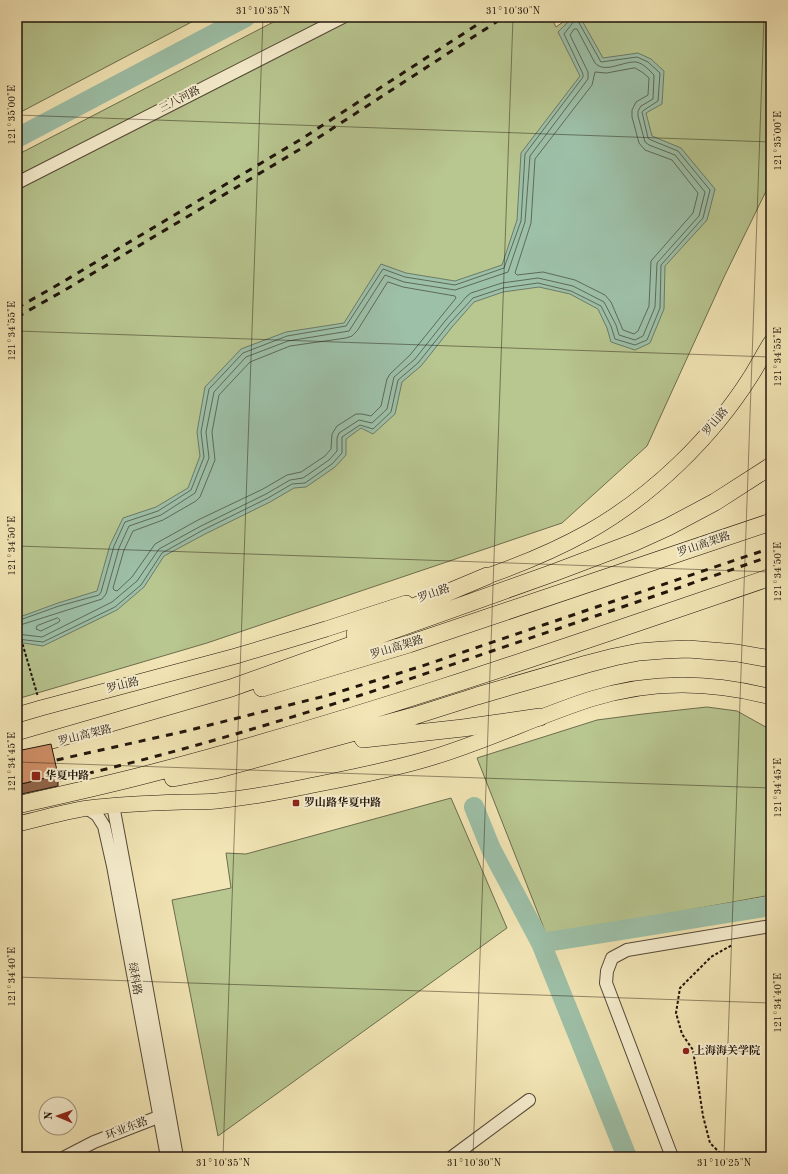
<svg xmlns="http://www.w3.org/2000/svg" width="788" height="1174" viewBox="0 0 788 1174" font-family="'Old Standard TT','Noto Serif SC',serif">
<rect width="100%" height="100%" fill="#f3e6b6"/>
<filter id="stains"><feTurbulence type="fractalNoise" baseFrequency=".005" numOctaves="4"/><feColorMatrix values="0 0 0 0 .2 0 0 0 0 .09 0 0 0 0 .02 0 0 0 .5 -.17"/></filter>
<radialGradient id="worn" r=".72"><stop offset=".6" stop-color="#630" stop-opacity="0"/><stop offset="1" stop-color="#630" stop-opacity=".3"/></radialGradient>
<path fill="#b8c690" stroke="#6c6d4e" d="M17 17H201L17 114Z
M283 17H551L556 27 570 17H771V181L724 277 647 446 562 523 207 643 17 699V155Z
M707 707 737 711 771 730V895L547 936 477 758 597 720 643 714Z
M451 798 507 928 218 1136 172 900 231 888 226 853 246 854Z"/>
<path fill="#9dc0a8" stroke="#6b7b69" d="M573 17H580L603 58 638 53 651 59 664 71 662 104 646 113 652 136 681 148 715 189 707 220 665 266 664 309 650 343 635 350 611 342 607 328 598 309 570 294 539 287 503 292 474 302 452 327 421 366 402 382 395 414 373 434 361 428 346 439V455L335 467 306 487 294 488 270 502 205 534 164 556 144 587 117 610 43 646 17 642V618L58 603 97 591 110 545 123 518 156 507 188 488 200 456 197 432 205 387 241 349 286 332 344 323 381 264 406 273 455 281 502 265 517 220 521 153 580 76 558 32Z"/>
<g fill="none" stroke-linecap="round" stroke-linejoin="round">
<path stroke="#5e6a5a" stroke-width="1" d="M635 68 642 72 649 78 648 95 636 102 632 110V117L639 143 645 150 672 160 698 193 693 213 651 261 649 306 638 331 634 334 623 330 611 302 605 295 575 280 543 272 517 275 515 273 531 223 535 159 592 85 595 72 606 73Z
M388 282 403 287 455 296 456 298 410 355 390 374 387 379 381 406 371 416 362 414H356L337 426 332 434 331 449 325 456 301 472 287 475 263 489 198 520 155 544 132 577 117 591 114 590 113 588 124 550 133 531 163 520 196 501 200 497 215 460 212 432 219 395 250 362 290 346 346 338 352 336 357 331Z
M58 618 60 620 59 622 41 631 36 629 37 626Z
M17 621 59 606 99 595 101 592 114 546 125 522 158 511 191 490 204 457 201 432 209 389 243 353 287 336 346 326 383 269 405 277 455 285 504 268 521 221 525 154 583 77V74L564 34 575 20 578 21 601 62 637 57 648 62 660 73 658 101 644 110 642 112 648 138 651 140 678 151 710 190 703 218 661 265 660 308 647 340 635 345 615 339 611 326 601 306 571 291 538 283 503 288 473 298 449 324 418 363 398 380 391 412 373 429 360 425 342 437V453L332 464 305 483 292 484 268 498 203 530 162 553 141 585 115 607 43 642 17 639
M17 626 102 599 106 594 119 548 129 526 161 515 195 493 209 458 206 432 214 392 246 357 288 341 349 331 385 275 404 282 455 290 508 272 525 222 530 156 588 79V72L570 35 574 29H577L595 63C605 74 623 61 636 62 643 63 649 70 654 75L653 99 641 106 638 111V116L645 142 649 145 675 155 705 192 699 216 657 263 655 307 643 336 635 340 619 335 616 325 604 302 573 286 538 278 502 283 471 293 467 296 445 321 415 359 394 377 387 409 372 423 359 420 339 433 337 438V451L329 460 303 478 290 480 266 494 201 526 159 549 137 581 112 602 42 637 17 634"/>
<path stroke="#9dc0a8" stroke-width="20" d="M17 138 246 17
M474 807 491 849 541 943 627 1157
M541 943 771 906"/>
<g stroke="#544836" stroke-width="14">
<path id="minor" d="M17 183 343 17
M113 805 133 912 177 1157
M87 808 97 815 104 826 113 866 167 1157
M65 1157 94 1142 166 1114
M452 1157 529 1100
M672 1157 606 983 607 971 612 958 627 950 771 926"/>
</g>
<g stroke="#1f140b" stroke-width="16">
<path id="major" d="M476 580C515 567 552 552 588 532 652 496 712 438 751 376 758 365 764 353 771 342
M17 715 41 708 236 656 326 629 406 603
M17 824C41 819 65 811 89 808 120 804 151 803 182 802 194 802 206 802 217 801 243 798 269 794 294 789 338 780 383 772 427 759 483 743 535 717 591 699 651 680 711 681 771 697"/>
</g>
<g stroke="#1f140b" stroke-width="18">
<path id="highway" d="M355 634 406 610 487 576
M262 688 409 644 771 522
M363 739 463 728 540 717
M17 750 231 688 553 573 635 542 668 527 715 502 771 466
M173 778 215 770 414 716 477 696 587 664 614 657 639 652 664 650 688 649 737 653 771 659
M17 805C65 794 112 784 160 771 366 717 569 646 771 577"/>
</g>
<path stroke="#1f140b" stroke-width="2" stroke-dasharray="3 2" stroke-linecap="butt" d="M17 625 38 697
M724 1157 710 1143 703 1116 693 1050 682 1034 676 1013 680 988 711 957 732 945"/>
<use href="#minor" stroke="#f7efd0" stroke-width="12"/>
<use href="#major" stroke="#f3e6b6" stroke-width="15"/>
<use href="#highway" stroke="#f3e6b6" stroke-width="17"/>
<path stroke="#1f140b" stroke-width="3" stroke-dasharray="7 7" stroke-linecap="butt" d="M17 308 61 283 303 138 489 17
M17 317 65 290 307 145 504 17
M43 763 186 731 329 695 419 667 771 548
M46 783C196 750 341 703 486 653 581 621 676 589 771 556"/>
</g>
<path fill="#926549" stroke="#1f140b" d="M58 775V786L17 795V785Z"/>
<path fill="#d19068" stroke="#1f140b" d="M51 744 58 775 17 785V751Z"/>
<path fill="none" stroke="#1f140b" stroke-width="1" stroke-opacity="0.45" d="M17 115 771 142M17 331 771 357M17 546 771 572M17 762 771 788M17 977 771 1003M223 1157 263 17M473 1157 513 17M724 1157 764 17"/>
<g fill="#8f2418" stroke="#f7efd0" stroke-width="1.5">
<rect x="31" y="771" width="10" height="10" rx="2"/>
<rect x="292" y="799" width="8" height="8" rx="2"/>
<circle cx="686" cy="1051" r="4"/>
</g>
<g text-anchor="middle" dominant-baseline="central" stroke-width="4" stroke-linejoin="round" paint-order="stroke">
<g font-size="11" fill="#1f140b" stroke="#f7efd0">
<text transform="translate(180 100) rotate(-27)">三八河路</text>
<text transform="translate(716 422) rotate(-50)">罗山路</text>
<text transform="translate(704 545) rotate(-19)">罗山高架路</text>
<text transform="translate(434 594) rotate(-19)">罗山路</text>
<text transform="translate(397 648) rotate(-17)">罗山高架路</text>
<text transform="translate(123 686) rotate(-14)">罗山路</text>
<text transform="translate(85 736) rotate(-14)">罗山高架路</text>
<text transform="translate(134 979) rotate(80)">绿科路</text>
<text transform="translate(127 1129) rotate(-21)">环业东路</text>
</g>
<g font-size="11" font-weight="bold" fill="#1f140b" stroke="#f7efd0" text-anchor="start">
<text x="45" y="776">华夏中路</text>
<text x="304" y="803">罗山路华夏中路</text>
<text x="694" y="1051">上海海关学院</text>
</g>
</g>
<rect width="788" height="1174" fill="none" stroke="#f3e6b6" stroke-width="44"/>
<g transform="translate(58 1116) rotate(272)"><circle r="19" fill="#f7efd0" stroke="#a19781"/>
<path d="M0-3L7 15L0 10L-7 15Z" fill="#8f2418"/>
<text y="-6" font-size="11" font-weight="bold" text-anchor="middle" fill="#1f140b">N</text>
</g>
<rect x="22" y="22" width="744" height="1130" fill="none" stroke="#1f140b" stroke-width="1.5"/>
<g font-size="10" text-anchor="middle" fill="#1f140b">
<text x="263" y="14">31°10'35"N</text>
<text x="513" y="14">31°10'30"N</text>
<text transform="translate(11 115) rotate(-90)" y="4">121°35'00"E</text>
<text transform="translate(777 141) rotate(-90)" y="4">121°35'00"E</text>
<text transform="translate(11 331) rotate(-90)" y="4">121°34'55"E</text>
<text transform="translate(777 357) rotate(-90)" y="4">121°34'55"E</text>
<text transform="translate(11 546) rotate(-90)" y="4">121°34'50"E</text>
<text transform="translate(777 572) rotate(-90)" y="4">121°34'50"E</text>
<text transform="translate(11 762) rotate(-90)" y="4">121°34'45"E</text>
<text transform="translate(777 788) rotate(-90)" y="4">121°34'45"E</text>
<text transform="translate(11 977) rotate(-90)" y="4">121°34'40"E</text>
<text transform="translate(777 1003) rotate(-90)" y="4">121°34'40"E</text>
<text x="223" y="1166">31°10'35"N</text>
<text x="474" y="1166">31°10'30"N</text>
<text x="724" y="1166">31°10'25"N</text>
</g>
<rect width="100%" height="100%" filter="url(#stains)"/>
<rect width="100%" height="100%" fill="url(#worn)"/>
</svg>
